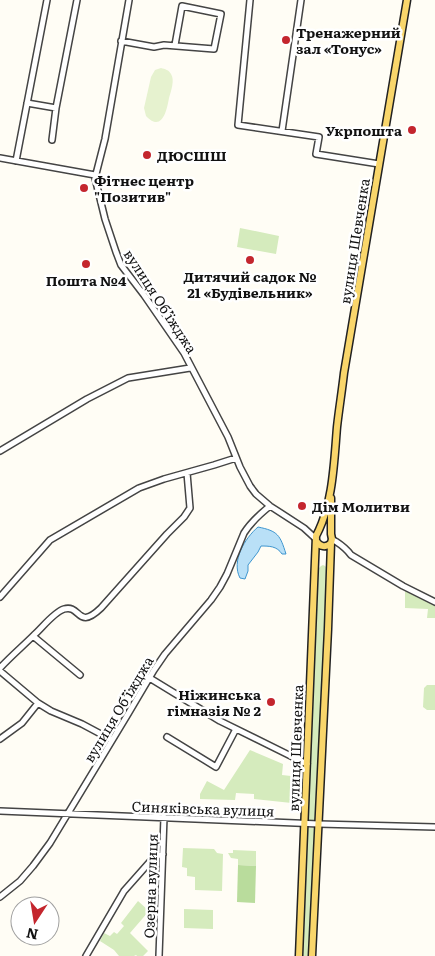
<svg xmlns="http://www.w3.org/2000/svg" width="435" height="956" viewBox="0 0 435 956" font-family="Literata,serif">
<rect width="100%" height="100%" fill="#fffdf5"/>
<path fill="#d5ebbd" d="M240 228 279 236 276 254 237 247Z
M323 565 325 566 328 569 316 821H306L318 569 321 566Z
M405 591 435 605V618H427L428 609 405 608Z
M427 685H435V710H427L423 707 424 688Z
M250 750 283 764 282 775 291 776 290 792 302 794 301 804 254 799V794L236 793 235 800 200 799V794L207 781 224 790Z
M306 828H316L310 956H300Z
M183 848 214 849 217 853 223 854 222 891 195 890V877L187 876V868L182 867Z
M233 850 256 851V866L238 865V859L231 858 228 853H233Z
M138 901 149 911 130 933 148 951 143 956H137L136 955 134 956H119L114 950 100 941 104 933 110 936 114 932 117 934 124 926 121 923Z
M184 909 213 910V929L184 928Z"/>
<path fill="#b9dc9c" d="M238 865 256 866 255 903 237 902Z"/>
<path fill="#e6f2cf" d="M161 68C165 69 169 70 171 74 175 80 171 91 169 98 167 110 162 133 146 116L144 108 151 77 155 70Z"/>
<path fill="#b9e0f7" stroke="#3f96cf" d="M258 527C278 531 280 535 286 554H282C277 546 269 546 261 546L258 552 248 565V571L245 579 240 578C231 561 245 538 258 527Z"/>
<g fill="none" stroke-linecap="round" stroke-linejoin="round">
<g stroke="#444" stroke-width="8">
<path id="minor" d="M129 0 105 139 95 178 105 219 116 252 121 265 144 295 184 353 228 437 240 467 250 486 256 494 270 506 304 528 316 539
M250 0 238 125 319 137 316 154 379 164
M121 41 154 47 164 45 214 49 221 14 182 6 175 45
M27 103 56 108
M282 131 301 0
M52 140 56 108 77 0
M0 158 95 175
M16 161 47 0
M0 451 87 399 128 378 190 368
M332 539C341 545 344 546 351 555L403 586 435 602
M0 597 50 540 139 488 164 479 214 465 236 458
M33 636 80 675
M0 668C11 656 23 646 34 635 42 628 54 612 64 609 81 604 77 631 101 608L167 534 184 517 190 508 187 473
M0 671 38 703 51 711 82 724 112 740
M148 677 220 721 307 764
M167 737 216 767 236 729
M0 739 22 723 38 703
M0 811 319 824 435 827
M0 897 20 881 33 866 50 843 128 714 154 670 165 654 211 600 220 587 227 574 244 533C251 522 260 514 270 506
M86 956 124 891 155 856 163 854
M159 956 164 817"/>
</g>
<g stroke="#222" stroke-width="9">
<path id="major" d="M316 541C320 547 326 548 331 543
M299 956 316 536C333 504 334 463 337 427 339 409 342 391 344 373L407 0
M312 956 328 629 331 543 332 539 331 534V498"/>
</g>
<use href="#minor" stroke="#fff" stroke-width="5"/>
<use href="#major" stroke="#f9d66b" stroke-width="6"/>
</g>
<g fill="#c4262e" stroke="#fff" stroke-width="2">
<circle cx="286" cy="40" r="5"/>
<circle cx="412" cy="130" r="5"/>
<circle cx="147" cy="155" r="5"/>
<circle cx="84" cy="188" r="5"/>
<circle cx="250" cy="260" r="5"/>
<circle cx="86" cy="264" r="5"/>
<circle cx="302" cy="506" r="5"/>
<circle cx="271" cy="702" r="5"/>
</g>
<g text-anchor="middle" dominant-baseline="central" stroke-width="5" stroke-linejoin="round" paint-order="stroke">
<g font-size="14" font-weight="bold" fill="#111" stroke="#fff" text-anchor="start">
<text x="296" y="32">Тренажерний<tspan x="296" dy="16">зал «Тонус»</tspan></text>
<text x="402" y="130" text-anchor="end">Укрпошта</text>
<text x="157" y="155">ДЮСШШ</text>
<text x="94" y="180">Фітнес центр<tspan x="94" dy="16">"Позитив"</tspan></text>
<text x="250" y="276" text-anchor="middle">Дитячий садок №<tspan x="250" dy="16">21 «Будівельник»</tspan></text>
<text x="86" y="280" text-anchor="middle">Пошта №4</text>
<text x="312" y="506">Дім Молитви</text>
<text x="261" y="694" text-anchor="end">Ніжинська<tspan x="261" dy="16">гімназія № 2</tspan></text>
</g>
<g font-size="14" fill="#111" stroke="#fff">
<text transform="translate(354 241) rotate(-81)">вулиця Шевченка</text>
<text transform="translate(161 301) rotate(57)">вулиця Обʼїжджа</text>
<text transform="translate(118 709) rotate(-59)">вулиця Обʼїжджа</text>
<text transform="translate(295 748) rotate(-88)">вулиця Шевченка</text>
<text transform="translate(203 808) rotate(2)">Синяківська вулиця</text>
<text transform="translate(150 886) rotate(-88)">Озерна вулиця</text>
</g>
</g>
<g transform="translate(35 921) rotate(192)"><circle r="24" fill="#ffffff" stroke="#a0a0a0"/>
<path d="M0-4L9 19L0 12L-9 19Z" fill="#c4262e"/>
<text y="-8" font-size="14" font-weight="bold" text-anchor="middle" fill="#111111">N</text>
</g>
</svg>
